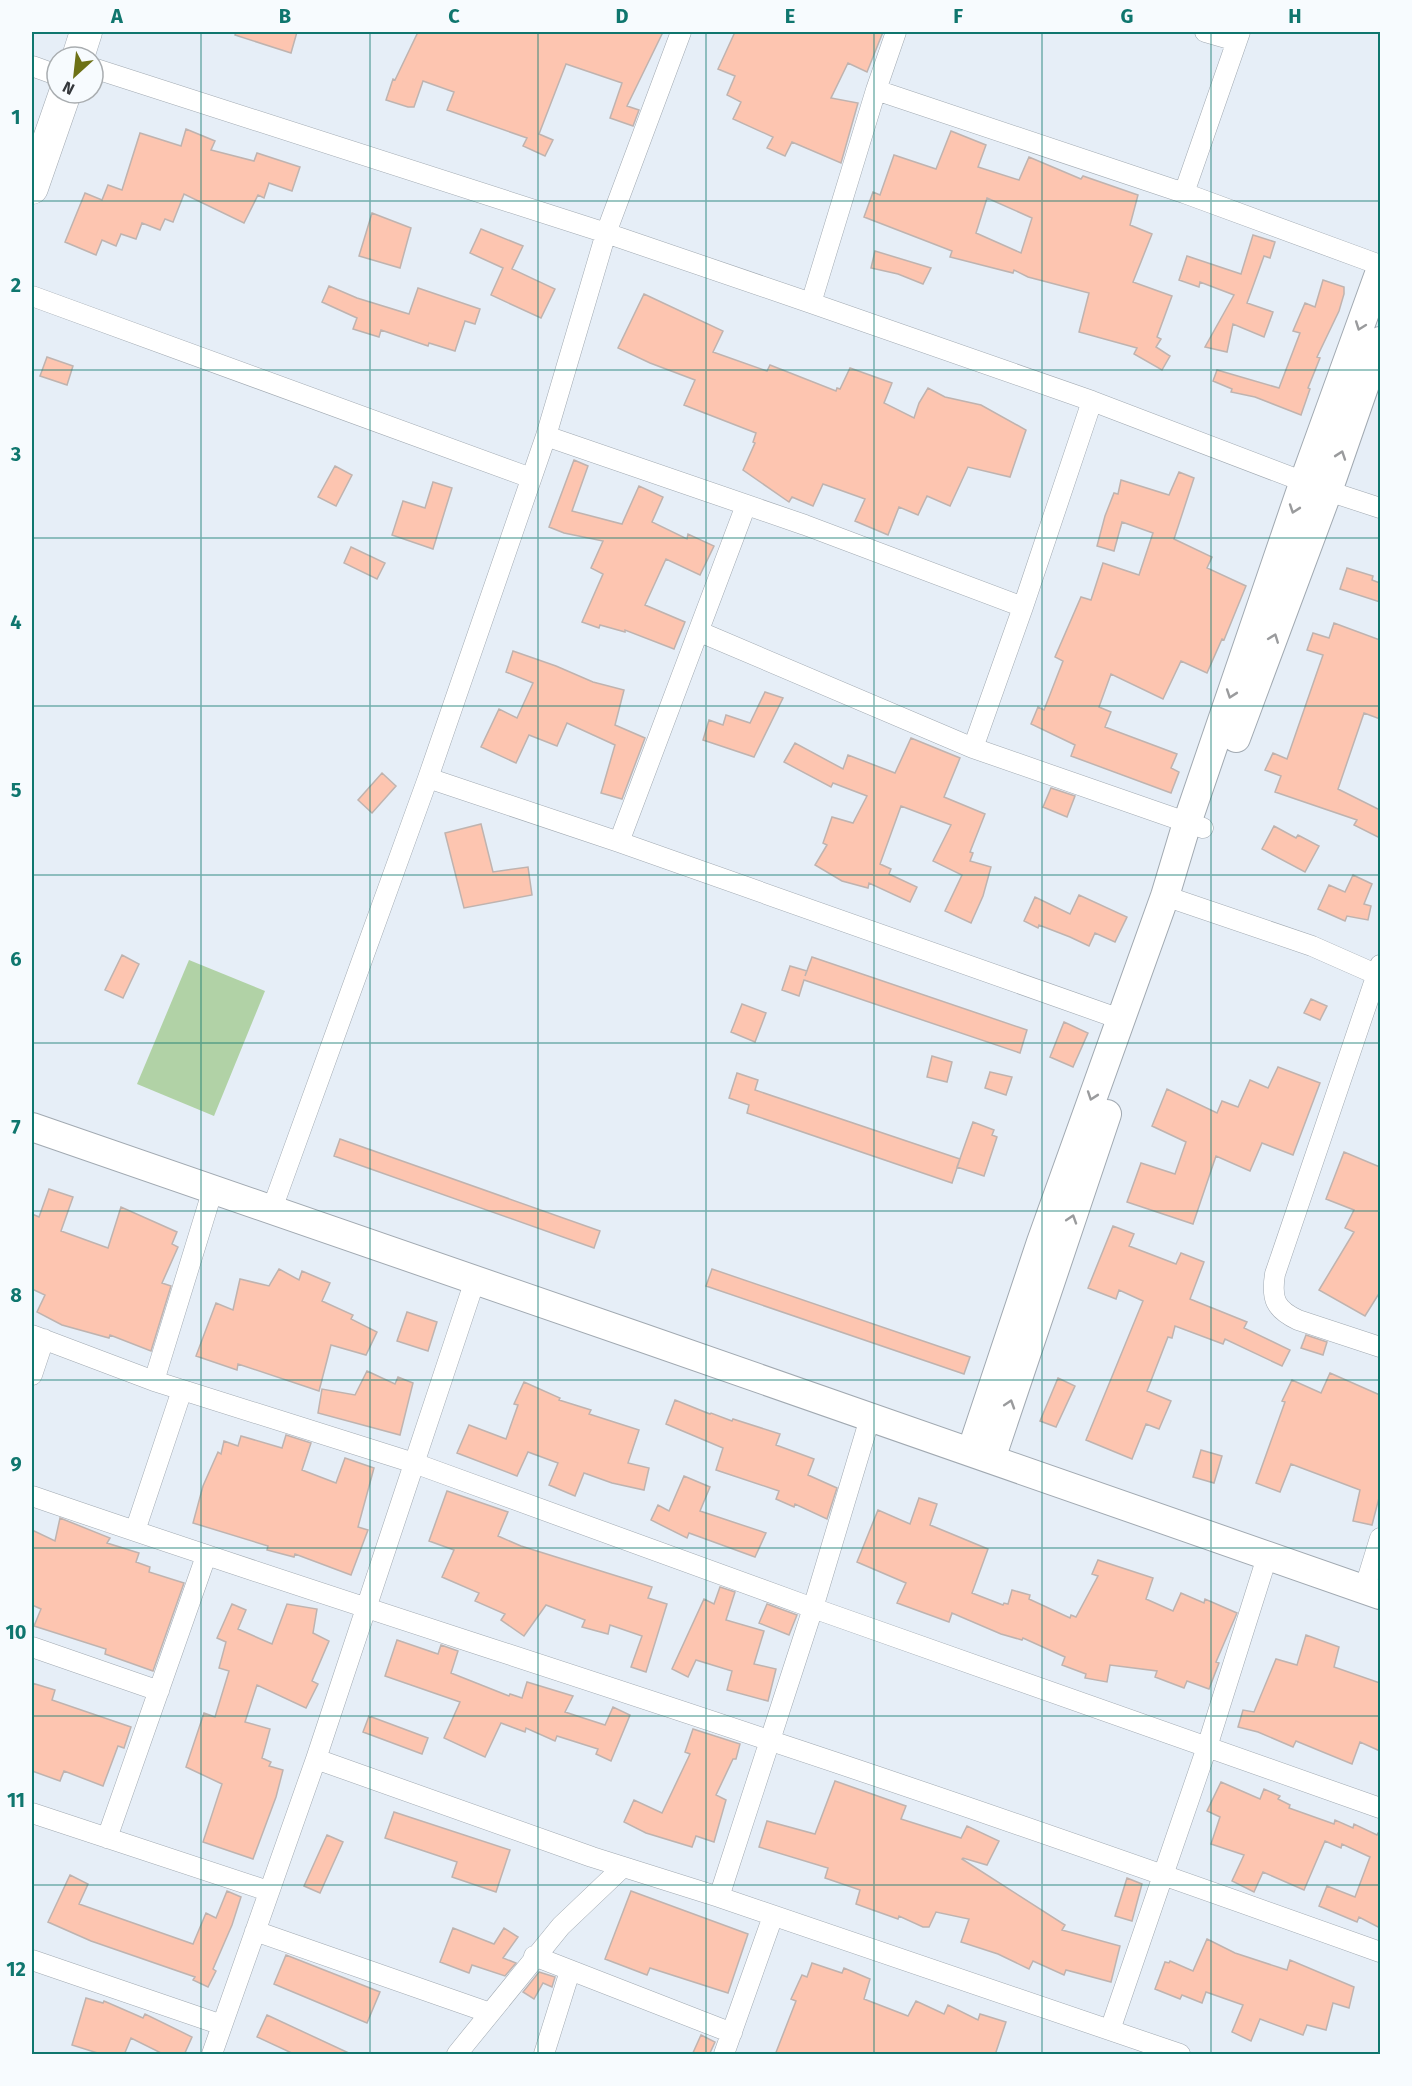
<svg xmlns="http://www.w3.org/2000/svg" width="1412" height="2086" viewBox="0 0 1412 2086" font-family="'Fira Sans',sans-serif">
<rect width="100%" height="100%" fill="#e6eef7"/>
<path fill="#b1d2a6" d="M189 960 265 991 214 1116 137 1084Z"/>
<path fill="#fdc5b0" stroke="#bfb3af" stroke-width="1.5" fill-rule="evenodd" d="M236 32H297L291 53 235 35Z
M418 32H663L627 106 639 110 633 126 610 118 622 83 566 64 539 134 553 140 545 156 523 146 527 138 447 110 454 92 423 81 414 107H408L386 100 393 79 395 80Z
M735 32H883L867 72 848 63 831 98 858 103 841 163 792 142 785 156 767 148 773 137 733 119 741 102 727 95 735 76 718 69Z
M186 129 215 141 211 150 254 161 257 153 300 167 292 191 269 183 264 198 258 195 244 223 184 194 173 222 165 219 160 230 142 223 136 239 121 234 116 246 102 240 96 255 65 242 85 193 102 200 108 185 122 190 140 133 181 146Z
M951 131 986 145 978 167 1019 180 1029 157 1081 179 1083 176 1138 195 1130 225 1152 234 1133 282 1172 296 1157 337 1161 339 1156 347 1170 356 1162 370 1134 354 1137 348 1079 332 1089 293 1028 277 1014 270 1013 273 950 257 952 251 864 217 873 192 880 195 894 155 936 169ZM987 198 1032 218 1021 253 976 233Z
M372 213 411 228 400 268 359 256Z
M481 229 523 246 512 269 555 289 541 318 491 295 503 268 470 253Z
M1253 235 1275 242 1270 258 1264 256 1247 303 1273 312 1264 337 1233 324 1227 352 1205 347 1234 295 1200 282 1199 287 1179 280 1187 256 1241 274Z
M875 251 931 268 923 284 898 274 871 268Z
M1323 280 1344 287V294L1339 311 1317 357 1320 358 1308 388 1310 389 1301 415 1255 397 1231 392 1232 389 1213 381 1217 370 1279 388 1300 333 1293 331 1305 303 1315 307Z
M329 286 357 298 409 314 418 288 480 309 475 324 465 321 455 351 429 343 428 346 381 330 379 337 353 329 357 318 322 302Z
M644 294 723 331 713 352 767 371 770 365 836 391 837 388 840 389 850 368 892 383 884 403 914 418 919 403 928 388 945 397 981 405 1026 430 1010 477 968 467 950 506 927 496 918 515 899 507 888 535 855 521 865 499 823 484 813 506 792 497 789 502 743 470 755 443 753 442 756 433 684 405 695 380 650 363 618 348Z
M47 357 73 366 67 385 40 376Z
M574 460 588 466 572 511 622 524 639 486 663 497 652 522 687 539 688 534 714 546 700 575 666 559 645 605 685 622 674 649 625 630V632L600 625 599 628 582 622 603 574 591 568 603 541 564 533 549 527Z
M335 466 352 475 336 506 318 497Z
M1179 472 1194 478 1174 539 1212 557 1207 568 1246 586 1224 640 1222 639 1207 673 1181 661 1163 699 1111 674 1099 707 1111 712 1105 727 1177 754 1171 768 1179 772 1171 793 1071 756 1075 745 1031 724 1038 707 1044 710 1063 661 1055 657 1081 597 1091 600 1103 563 1139 575 1153 533 1122 522 1114 551 1097 546 1105 516 1114 493 1118 494 1121 480 1169 495Z
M433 482 452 488 433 549 392 535 403 501 425 508Z
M351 547 385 563 377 579 344 563Z
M1347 568 1373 576 1372 580 1380 583V602L1340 589Z
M1334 623 1380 640V719L1364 713 1338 789 1380 810V838L1354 825 1357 820 1275 792 1281 776 1265 770 1273 753 1287 759 1323 655 1307 650 1313 633 1329 638Z
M513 651 556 666 593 682 624 690 615 725 645 738 622 799 601 793 615 745 567 723 557 746 529 735 516 763 481 747 499 709 517 718 533 683 506 672Z
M765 692 783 698 754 757 703 740 709 720 723 725 726 715 750 723Z
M911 738 960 758 944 797 985 814 970 852 973 853 970 861 991 867 983 896 971 923 945 911 962 875 933 861 951 825 901 806 880 864 891 869 889 874 917 887 910 902 869 883 868 888 842 881 815 865 827 845 823 843 832 817 853 823 867 796 833 783 831 787 784 762 795 743 843 769 848 755 895 773Z
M382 773 396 786 372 813 358 800Z
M1051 788 1075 796 1067 817 1043 807Z
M481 824 493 872 528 867 532 895 464 908 445 833Z
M1274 826 1296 838 1298 835 1319 846 1305 872 1262 849Z
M1353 875 1372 884 1364 904 1371 906 1368 920 1347 916 1345 921 1318 909 1329 885 1345 892Z
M1079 895 1127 917 1115 942 1095 933 1089 946 1070 937 1039 925 1038 928 1024 921 1035 897 1070 914Z
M122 955 139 964 123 998 105 990Z
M812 957 1027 1030 1020 1053 804 980 799 996 782 990 790 966 807 971 805 976Z
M1311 999 1327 1006 1320 1020 1304 1013Z
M742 1004 766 1013 755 1042 731 1032Z
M1064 1022 1088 1033 1073 1067 1050 1057Z
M932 1056 952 1062 947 1082 927 1077Z
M1278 1067 1320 1083 1293 1155 1262 1143 1250 1171 1216 1156 1193 1224 1127 1202 1141 1163 1175 1174 1186 1142 1152 1126 1167 1089 1217 1113 1222 1101 1238 1107 1250 1080 1268 1088Z
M990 1072 1012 1077 1006 1095 985 1088Z
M737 1073 758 1080 755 1090 960 1159 952 1183 747 1113 749 1105 729 1098Z
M973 1122 994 1130 992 1135 997 1137 984 1176 957 1167Z
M340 1139 600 1231 594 1248 334 1156Z
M1344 1152 1380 1167V1292L1365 1316 1319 1290 1354 1232 1345 1228 1354 1210 1326 1199Z
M49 1189 73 1197 61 1231 108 1248 121 1207 177 1232 172 1244 178 1247 162 1283 171 1286 151 1351 110 1335 109 1338 62 1325 37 1312 45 1295 32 1289V1214L39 1217Z
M1113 1226 1134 1234 1129 1246 1176 1264 1181 1253 1204 1262 1190 1299 1247 1322 1244 1328 1290 1350 1282 1366 1225 1339 1223 1344 1175 1326 1172 1338 1168 1337 1147 1391 1171 1401 1159 1429 1146 1424 1132 1459 1086 1440 1143 1301 1119 1290 1116 1299 1088 1288Z
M279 1269 299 1280 302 1271 330 1283 322 1301 353 1315 351 1319 377 1332 366 1355 331 1345 319 1391 238 1364 237 1370 196 1356 216 1303 233 1310 240 1279 269 1286Z
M712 1269 970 1357 964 1374 706 1286Z
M407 1312 437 1322 428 1351 397 1341Z
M1306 1335 1327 1342 1323 1355 1301 1348Z
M367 1371 395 1384 398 1377 413 1383 400 1435 318 1413 322 1389 355 1395Z
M1330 1373 1380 1395V1494L1372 1525 1353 1521 1360 1490 1291 1464 1280 1492 1256 1483 1285 1402 1282 1401 1292 1380 1321 1393Z
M1058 1378 1075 1386 1056 1427 1040 1421Z
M524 1382 560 1398 559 1400 591 1410 589 1414 639 1430 628 1463 649 1468 644 1490 612 1483 584 1473 575 1496 549 1485 558 1463 528 1452 517 1476 457 1453 469 1425 506 1439 518 1405 514 1404Z
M675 1400 710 1414 711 1413 732 1421 733 1419 780 1434 776 1445 814 1459 808 1475 837 1488 827 1519 795 1504 794 1507 776 1499 779 1491 716 1470 723 1448 666 1424Z
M286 1435 311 1443 302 1470 336 1483 345 1458 374 1468 358 1527 368 1530 351 1575 295 1554 294 1557 267 1550 268 1546 193 1523 203 1486 218 1452 221 1454 224 1441 238 1446 241 1436 282 1448Z
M1201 1450 1222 1456 1214 1483 1193 1477Z
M684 1476 710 1487 700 1511 766 1533 755 1557 689 1533 687 1538 651 1520 658 1505 669 1511Z
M447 1491 508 1512 498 1536 521 1546 652 1587 648 1598 667 1604 646 1672 631 1667 642 1636 610 1625 608 1634 582 1627 585 1620 546 1605 524 1636 501 1620 505 1614 475 1601 479 1593 442 1577 454 1550 429 1541Z
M919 1498 937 1504 930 1525 988 1549 972 1593 1003 1605 1004 1603 1008 1604 1012 1590 1030 1595 1029 1599 1070 1618 1071 1615 1076 1617 1098 1576 1092 1574 1098 1560 1153 1578 1146 1599 1173 1611 1181 1593 1204 1603 1205 1599 1237 1613 1216 1662 1219 1663 1209 1689 1187 1681 1184 1688 1155 1677 1157 1671 1110 1665 1107 1682 1085 1678 1086 1674 1062 1665 1065 1657 1023 1638 1022 1640 1001 1634 952 1613 949 1622 897 1603 906 1583 857 1562 878 1510 910 1524Z
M60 1518 110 1538 107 1543 139 1553 136 1562 150 1567 149 1572 184 1583 153 1671 105 1654 106 1649 34 1626 41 1609 32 1605V1530L55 1541Z
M720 1587 735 1592 726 1620 764 1631 754 1664 776 1669 768 1701 727 1690 732 1671 696 1660 688 1677 672 1669 704 1599 714 1604Z
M232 1604 246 1610 238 1629 272 1644 287 1604 317 1609 313 1633 329 1641 312 1681 318 1684 306 1708 257 1685 245 1722 270 1729 262 1758 271 1762 269 1766 283 1770 276 1797 253 1859 203 1842 222 1784 186 1767 204 1713 215 1717 229 1671 219 1668 226 1642 217 1638Z
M767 1604 797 1615 789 1635 759 1623Z
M1306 1635 1339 1647 1334 1667 1380 1683V1751L1360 1742 1352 1764 1296 1741 1293 1747 1258 1732 1238 1727 1243 1710 1254 1712 1276 1659 1297 1665Z
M397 1640 438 1654 441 1645 458 1651 451 1673 509 1696 510 1694 522 1698 527 1682 573 1696 565 1712 605 1725 613 1707 630 1715 611 1761 596 1754 598 1749 557 1736 555 1741 526 1728 525 1732 501 1723 485 1757 444 1738 460 1702 385 1676Z
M32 1683 55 1690 52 1700 131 1727 124 1748 118 1746 103 1786 64 1771 60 1781 32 1771Z
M369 1716 428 1738 422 1754 363 1732Z
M693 1729 740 1744 736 1759H733L716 1795 726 1800 714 1842 696 1836 692 1847 646 1833 624 1822 634 1800 662 1813 690 1754 685 1752Z
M835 1781 906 1806 901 1819 961 1838 967 1826 999 1841 987 1865 963 1858 962 1859 1065 1925 1062 1930 1120 1946 1111 1982 1066 1970 1064 1975 1033 1961 1029 1969 998 1954 961 1942 969 1919 936 1912 929 1927H923L899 1916 898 1919 856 1904 860 1890 825 1878 828 1868 759 1847 767 1821 815 1834Z
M1221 1782 1260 1799 1264 1789 1280 1796 1278 1799 1290 1805 1289 1808 1334 1824 1335 1820 1353 1828 1354 1824 1377 1835 1378 1833H1380V1928L1359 1917 1357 1922 1319 1906 1327 1886 1355 1897 1370 1857 1342 1844 1341 1848 1325 1841 1304 1890 1263 1872 1254 1892 1232 1881 1244 1855 1211 1844 1220 1817 1207 1811Z
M394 1812 510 1850 496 1892 452 1877 457 1862 385 1838Z
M327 1835 343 1842 320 1893 304 1886Z
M70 1875 88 1884 79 1904 193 1944 206 1913 216 1918 227 1891 241 1897 232 1925 213 1969 216 1971 208 1987 193 1980 195 1977 91 1941 48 1922Z
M1127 1878 1142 1884 1132 1921 1115 1916Z
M631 1891 748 1934 728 1993 650 1968 647 1975 605 1959Z
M453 1928 494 1944 504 1928 518 1937 503 1958 516 1963 505 1976 472 1965 469 1973 440 1962Z
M1207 1939 1235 1953 1287 1970 1290 1960 1354 1987 1349 2008 1333 2003 1326 2030 1307 2025 1303 2035 1260 2019 1251 2041 1232 2032 1243 2005 1206 1992 1202 2003 1182 1995 1180 1999 1155 1989 1165 1962 1169 1963 1170 1961 1193 1971Z
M286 1955 380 1992 367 2023 274 1984Z
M812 1963 842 1973 844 1968 870 1979 864 1999 908 2016 916 2001 944 2014 948 2005 978 2020 980 2014 1006 2022 995 2055H775L796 2001 791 1999 802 1975 807 1977Z
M539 1972 555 1977 552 1987 543 1983 534 1999 523 1992Z
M86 1998 103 2003 104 2001 143 2018 145 2014 192 2037 184 2055H165L131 2038 124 2055H104L72 2045Z
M267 2015 353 2055H296L257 2037Z
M701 2035 715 2042 709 2055H692Z"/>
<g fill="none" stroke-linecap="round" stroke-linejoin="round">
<g stroke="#a1a9b1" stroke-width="21">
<path id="street" d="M1205 32 1236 41
M32 66 57 75
M93 68 606 233 811 303 1092 401 1328 491 1380 508
M876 90 1184 193 1380 265
M1184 193 1240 32
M32 296 531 478
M811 303 876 90 896 32
M546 436 805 525 1023 607
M700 632 973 748 1203 828
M973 748 1023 607 1092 401
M428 778 619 842 1120 1019
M619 842 746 505
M1165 896 1312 946 1380 976
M1380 965 1275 1274C1271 1299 1275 1309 1298 1320L1380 1347
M272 1209 428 778 546 436 606 233 681 32
M32 1335 154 1381 414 1463 813 1608 1380 1808
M32 1375 44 1339
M154 1381 213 1189
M32 1496C275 1580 521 1657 765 1739 971 1807 1176 1879 1380 1952
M135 1531 182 1390
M1364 1590 1380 1538
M32 1647 159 1691
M316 1759 592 1857 719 1897 1180 2054
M32 1813 268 1891
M107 1838 206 1556
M719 1897 813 1608 870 1418
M255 1931 490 2013
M534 1956 732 2033
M32 1960 222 2025
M1110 2030 1207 1747 1267 1557
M212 2054 316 1759 475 1280
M457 2054 561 1926 623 1867
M544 2054 570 1971
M724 2054 773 1916"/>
</g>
<g stroke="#a1a9b1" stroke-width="30">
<path id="secondary" d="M1236 738 1328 491 1380 341
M32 1127 643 1338 1380 1595
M971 1452 1041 1242 1165 896 1187 823 1304 481 1380 271
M991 1459 1107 1114"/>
</g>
<g stroke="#a1a9b1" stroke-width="33">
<path id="primary" d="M78 57 86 32
M32 188 65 93"/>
</g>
<use href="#street" stroke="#fff" stroke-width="20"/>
<use href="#secondary" stroke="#fff" stroke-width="28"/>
<use href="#primary" stroke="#fff" stroke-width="32"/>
</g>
<defs><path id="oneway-chevron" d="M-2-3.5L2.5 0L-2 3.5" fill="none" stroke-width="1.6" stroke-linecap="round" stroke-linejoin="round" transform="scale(1.5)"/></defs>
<g stroke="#9a9b9d">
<use href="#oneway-chevron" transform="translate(1360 326) rotate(110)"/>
<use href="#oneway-chevron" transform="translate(1341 455) rotate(-71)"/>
<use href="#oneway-chevron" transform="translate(1294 509) rotate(109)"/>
<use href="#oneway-chevron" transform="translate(1274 638) rotate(-69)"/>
<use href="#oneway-chevron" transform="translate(1231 694) rotate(109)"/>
<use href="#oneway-chevron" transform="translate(1092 1096) rotate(109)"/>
<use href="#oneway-chevron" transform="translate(1072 1219) rotate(-72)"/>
<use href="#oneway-chevron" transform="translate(1010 1404) rotate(-72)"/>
</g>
<path fill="none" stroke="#0f766e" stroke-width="1.5" stroke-opacity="0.55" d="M201 32V2054M370 32V2054M538 32V2054M706 32V2054M874 32V2054M1042 32V2054M1211 32V2054M32 201H1380M32 370H1380M32 538H1380M32 706H1380M32 875H1380M32 1043H1380M32 1211H1380M32 1380H1380M32 1548H1380M32 1716H1380M32 1885H1380"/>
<rect width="1412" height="2086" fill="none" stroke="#f7fbfe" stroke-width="66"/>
<g transform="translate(75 75) rotate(207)"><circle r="28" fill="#f7fbfe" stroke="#a9adb0" stroke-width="1.5"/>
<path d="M0-4.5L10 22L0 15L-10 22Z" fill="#6d7116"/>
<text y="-9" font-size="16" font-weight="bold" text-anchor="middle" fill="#34373b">N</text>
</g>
<rect x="33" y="33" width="1346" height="2020" fill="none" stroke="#0f766e" stroke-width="2"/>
<g font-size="20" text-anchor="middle" font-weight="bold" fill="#0f766e">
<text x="117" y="23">A</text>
<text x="285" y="23">B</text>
<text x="454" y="23">C</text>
<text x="622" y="23">D</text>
<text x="790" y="23">E</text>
<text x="958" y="23">F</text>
<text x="1127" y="23">G</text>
<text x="1295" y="23">H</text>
<text x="16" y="124">1</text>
<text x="16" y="292">2</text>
<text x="16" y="461">3</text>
<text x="16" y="629">4</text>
<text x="16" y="797">5</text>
<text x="16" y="966">6</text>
<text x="16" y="1134">7</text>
<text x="16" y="1302">8</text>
<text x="16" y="1471">9</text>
<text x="16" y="1639">10</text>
<text x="16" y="1807">11</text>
<text x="16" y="1976">12</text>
</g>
</svg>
